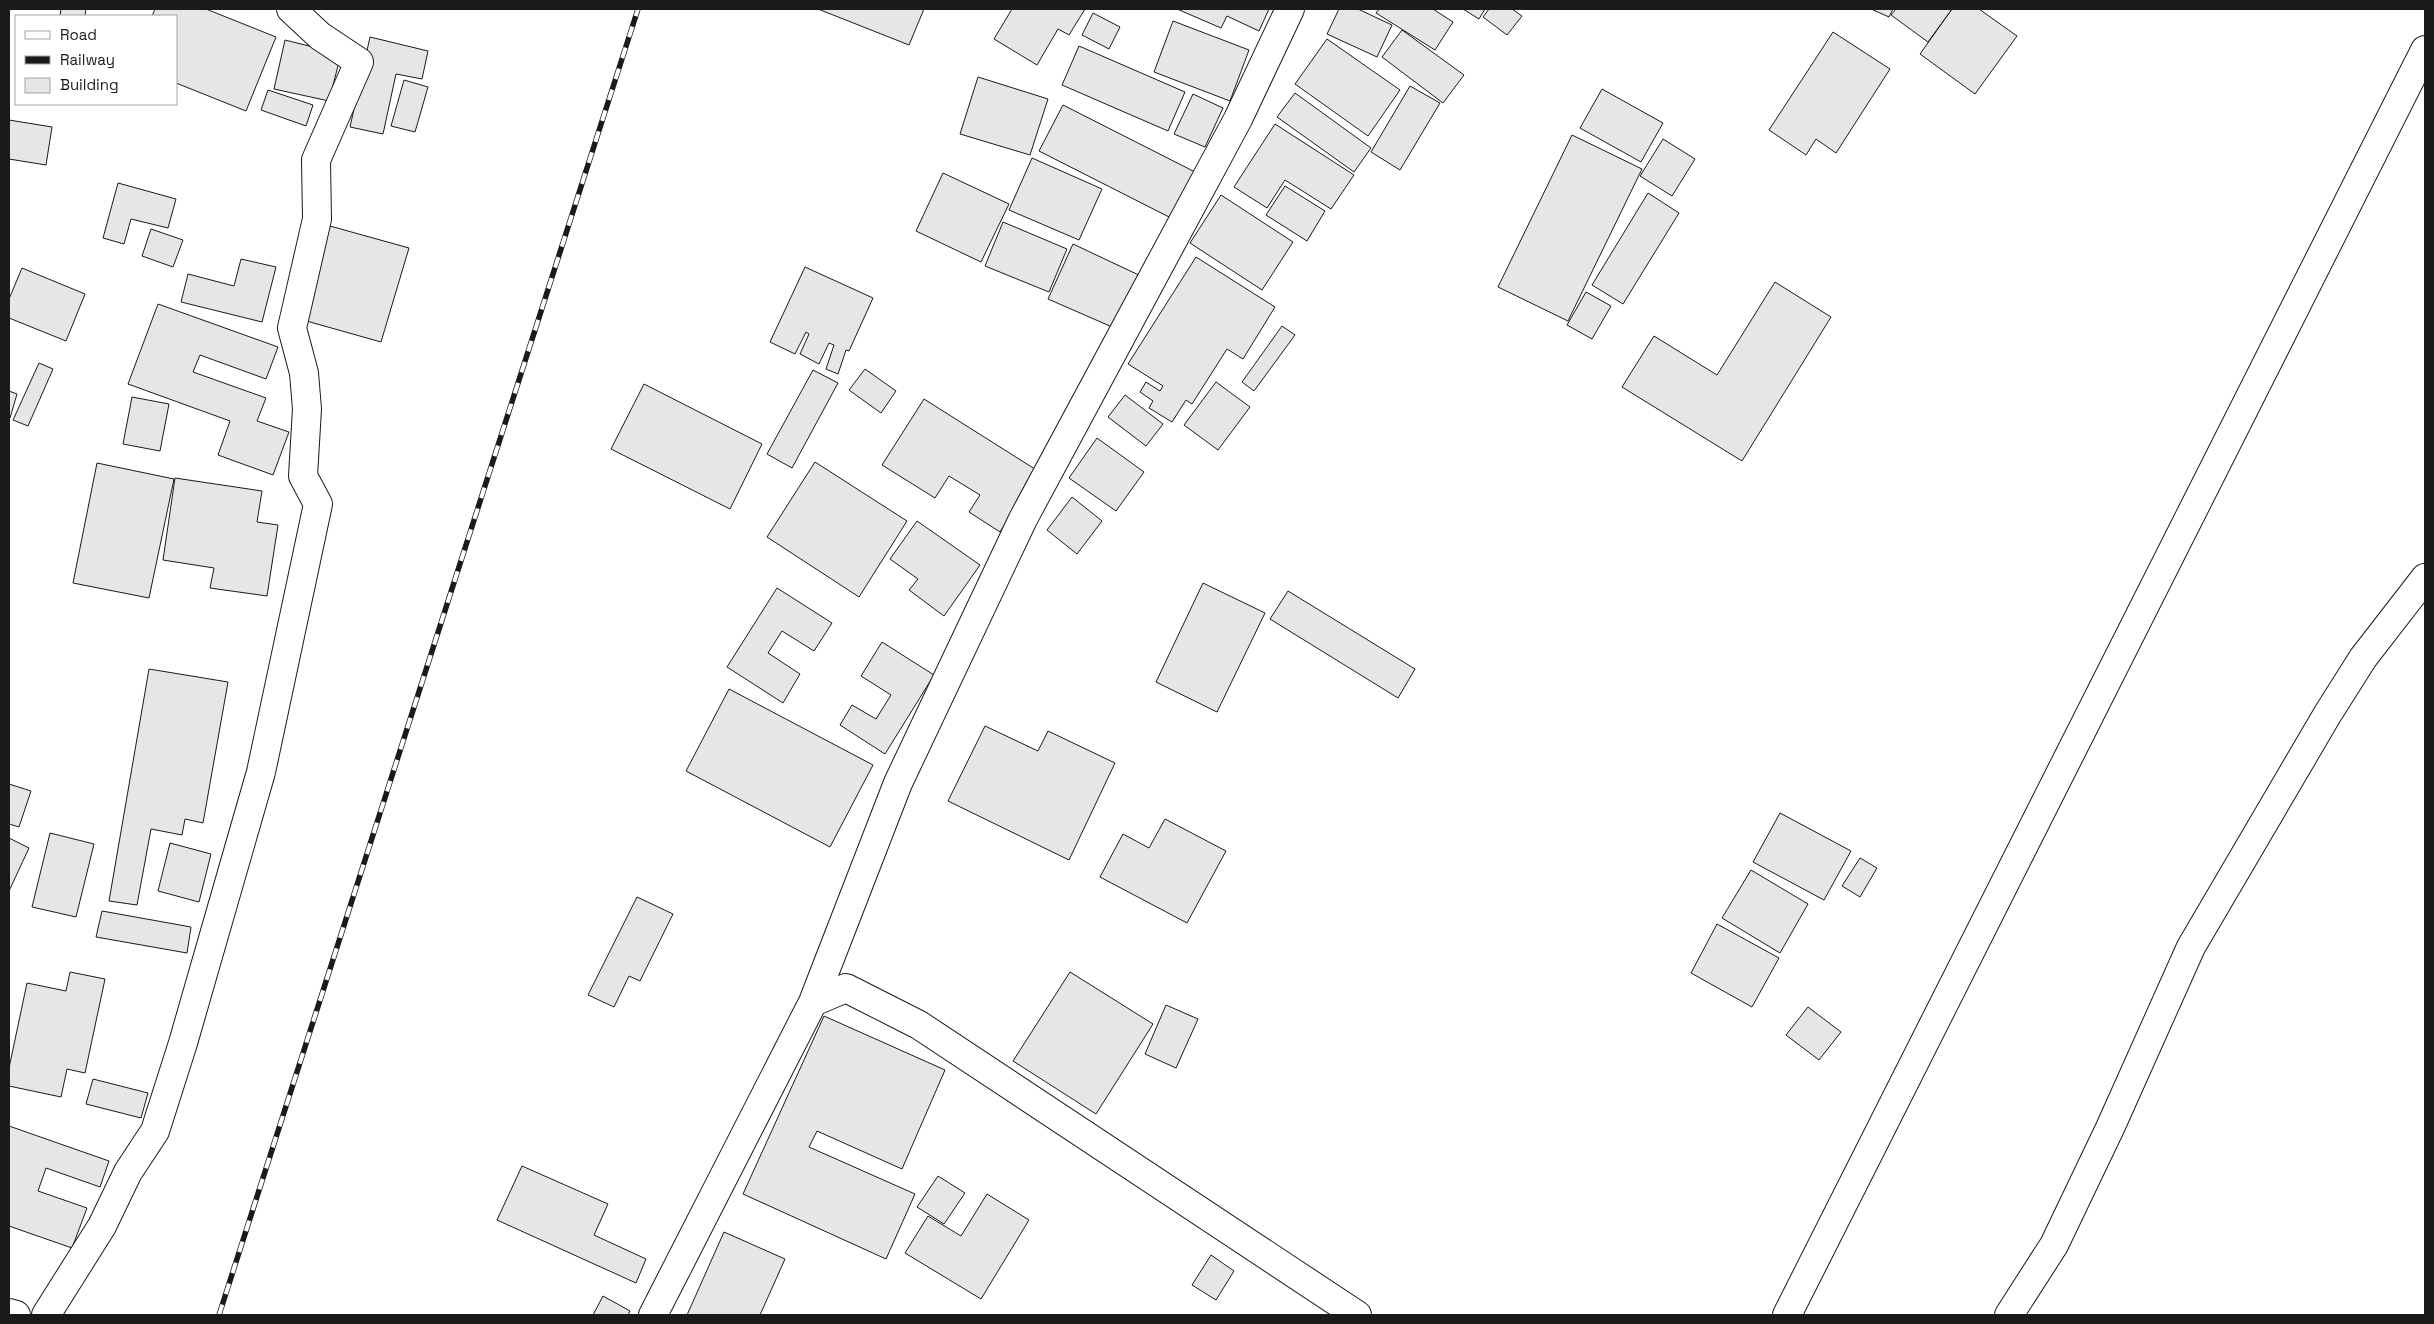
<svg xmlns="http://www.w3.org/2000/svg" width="2434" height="1324" viewBox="0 0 2434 1324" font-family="'Space Grotesk',sans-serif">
<rect width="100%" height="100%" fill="#fff"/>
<path fill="#e6e6e6" stroke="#1a1a1a" d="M61 9H86L85 16H60Z
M155 9H206L276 37 246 111 176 83V16H152Z
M818 9H924L909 45Z
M1012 9H1085L1069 35 1058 29 1037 65 994 39Z
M1177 9H1269L1259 31 1227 16 1221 28Z
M1339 9H1358L1392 25 1377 57 1327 34Z
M1379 9H1433L1453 22 1435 50 1376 13Z
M1463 9H1485L1479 19Z
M1489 9H1512L1522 16 1507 35 1483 17Z
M1871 9H1893L1889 17Z
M1896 9H1952L1928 42 1891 15Z
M1952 9H1979L2017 36 1975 94 1920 54Z
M1093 13 1120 27 1109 49 1082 35Z
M1173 21 1249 50 1230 101 1154 72Z
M1402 30 1464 75 1443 103 1382 57Z
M1833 32 1890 69 1836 153 1816 139 1806 155 1769 130Z
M370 37 428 51 422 79 396 74 383 134 350 127Z
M1327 39 1400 90 1368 136 1295 84Z
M285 40 341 54 329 101 274 89Z
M1079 46 1185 92 1168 131 1062 85Z
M978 77 1048 99 1030 155 960 134Z
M404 80 428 87 415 132 391 126Z
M1410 86 1440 103 1400 170 1371 152Z
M1602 89 1663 123 1641 162 1580 128Z
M268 90 313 105 306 126 261 110Z
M1295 93 1371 148 1354 172 1277 117Z
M1193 94 1223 108 1205 147 1174 134Z
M1063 105 1199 174 1175 220 1039 151Z
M9 120 52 127 46 165 9 159Z
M1275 124 1354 175 1331 209 1285 180 1267 208 1234 187Z
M1572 135 1642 169 1568 321 1498 287Z
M1663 139 1695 159 1672 196 1640 176Z
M1032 158 1102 189 1079 240 1009 210Z
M943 173 1009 204 981 262 916 231Z
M118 183 176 199 168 228 131 219 124 244 103 238Z
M1285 186 1325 211 1307 241 1266 215Z
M1648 193 1679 213 1623 304 1592 285Z
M1221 195 1293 242 1262 290 1190 243Z
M1003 222 1067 249 1049 292 985 266Z
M330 226 409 248 381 342 303 320Z
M151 229 183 240 173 267 142 256Z
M1073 244 1143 277 1119 330 1048 299Z
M1196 257 1275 307 1243 359 1227 349 1192 404 1186 400 1172 422 1149 408 1153 401 1140 392 1146 382 1160 391 1163 386 1128 364Z
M241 259 276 267 262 322 181 302 188 274 234 286Z
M805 267 873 298 849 351 846 350 838 374 826 369 834 345 829 343 819 364 800 354 809 334 806 332 795 354 770 342Z
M22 268 85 294 66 341 9 318V299Z
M1775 282 1831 317 1742 461 1622 387 1654 336 1717 375Z
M1586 292 1611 306 1592 339 1567 325Z
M158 304 278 347 266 379 200 355 193 372 266 398 257 421 289 432 273 475 218 455 230 421 128 384Z
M1282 326 1295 335 1254 391 1242 382Z
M39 363 53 369 28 426 13 420Z
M865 369 896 391 881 413 849 390Z
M813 370 838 383 792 468 767 454Z
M1216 382 1250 407 1218 450 1184 425Z
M644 384 762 444 730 509 611 449Z
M9 391 17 394 10 418 9 417Z
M1125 395 1163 424 1146 446 1108 417Z
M132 397 169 404 160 451 123 444Z
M924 399 1038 471 1000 532 969 512 980 495 949 476 935 498 882 465Z
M1097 438 1144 472 1116 511 1069 478Z
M815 462 907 521 859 597 767 537Z
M97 463 174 479 149 598 73 583Z
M175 478 262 491 257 522 278 525 267 596 210 588 214 568 163 560Z
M1072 497 1102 521 1077 554 1047 530Z
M917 521 980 565 944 616 909 590 918 579 890 559Z
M1203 583 1265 613 1217 712 1156 682Z
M777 588 832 623 814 651 782 631 768 653 800 674 783 703 727 667Z
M1288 591 1415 669 1398 698 1270 619Z
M882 642 934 675 885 754 840 725 852 705 876 719 891 695 861 676Z
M149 669 228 682 203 823 185 819 182 835 151 829 137 905 109 901Z
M729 689 873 765 830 847 686 771Z
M985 726 1038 751 1048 731 1115 763 1069 860 948 801Z
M9 784 31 791 19 827 9 824Z
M1780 813 1851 851 1824 900 1753 862Z
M1165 819 1226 851 1187 923 1100 877 1123 834 1149 848Z
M50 833 94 844 76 917 32 907Z
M9 838 29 848 9 891Z
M170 843 211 854 199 902 158 891Z
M1860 858 1877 868 1860 897 1842 886Z
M1751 870 1808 904 1780 953 1722 918Z
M637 897 673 914 640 981 629 976 614 1007 588 995Z
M102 911 191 927 187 953 96 937Z
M1717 924 1779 958 1752 1007 1691 973Z
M70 972 105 979 85 1073 67 1069 61 1097 9 1086V1068L27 983 66 991Z
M1070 972 1153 1024 1096 1114 1013 1061Z
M1166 1005 1198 1019 1176 1068 1145 1054Z
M1808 1007 1841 1032 1819 1060 1786 1035Z
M824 1016 945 1070 902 1169 817 1131 809 1147 915 1194 886 1259 743 1194Z
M93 1079 148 1093 141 1118 86 1104Z
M9 1126 109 1161 100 1187 46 1168 38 1191 87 1208 72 1248 9 1226Z
M522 1166 608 1204 594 1235 646 1259 636 1283 497 1220Z
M938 1176 965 1193 944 1224 917 1207Z
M987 1194 1029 1220 981 1299 905 1253 928 1216 961 1236Z
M724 1232 785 1259 760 1315H687Z
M1211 1255 1234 1271 1216 1300 1192 1285Z
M603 1296 630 1311 628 1315H593Z"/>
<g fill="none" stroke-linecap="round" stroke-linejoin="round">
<g stroke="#1a1a1a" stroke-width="30">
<path id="street" d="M813 1002 846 988 919 1025 1357 1315
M9 1313 16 1315
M46 1315 102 1226 128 1172 155 1131 183 1043 261 772 318 504 303 476 307 409 304 373 292 328 317 219 316 160 359 62 320 36 291 9
M653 1315 813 1002 898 783 1023 519 1238 119 1290 9
M2009 1315 2054 1245 2110 1128 2191 947 2327 715 2363 658 2425 578"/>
</g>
<g stroke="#1a1a1a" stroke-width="30">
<path id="highway" d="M1787 1315 2425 50"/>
</g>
<use href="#street" stroke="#fff" stroke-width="28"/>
<use href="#highway" stroke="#fff" stroke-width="28"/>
<g stroke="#1a1a1a" stroke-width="5.5">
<path id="rail" d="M219 1315 638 9"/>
</g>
<use href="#rail" stroke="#fff" stroke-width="4" stroke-dasharray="11" stroke-linecap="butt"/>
</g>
<rect width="2434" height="1324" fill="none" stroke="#1a1a1a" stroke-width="20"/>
<rect x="15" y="15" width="162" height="90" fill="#ffffff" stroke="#a3a3a3"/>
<rect x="25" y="31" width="25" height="8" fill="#ffffff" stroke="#a3a3a3"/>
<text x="60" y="40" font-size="15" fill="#1a1a1a">Road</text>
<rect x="25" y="56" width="25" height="8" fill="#1a1a1a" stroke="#a3a3a3"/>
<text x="60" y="65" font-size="15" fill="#1a1a1a">Railway</text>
<rect x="25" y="78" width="25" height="15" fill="#e6e6e6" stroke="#a3a3a3"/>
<text x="60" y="90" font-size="15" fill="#1a1a1a">Building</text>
</svg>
